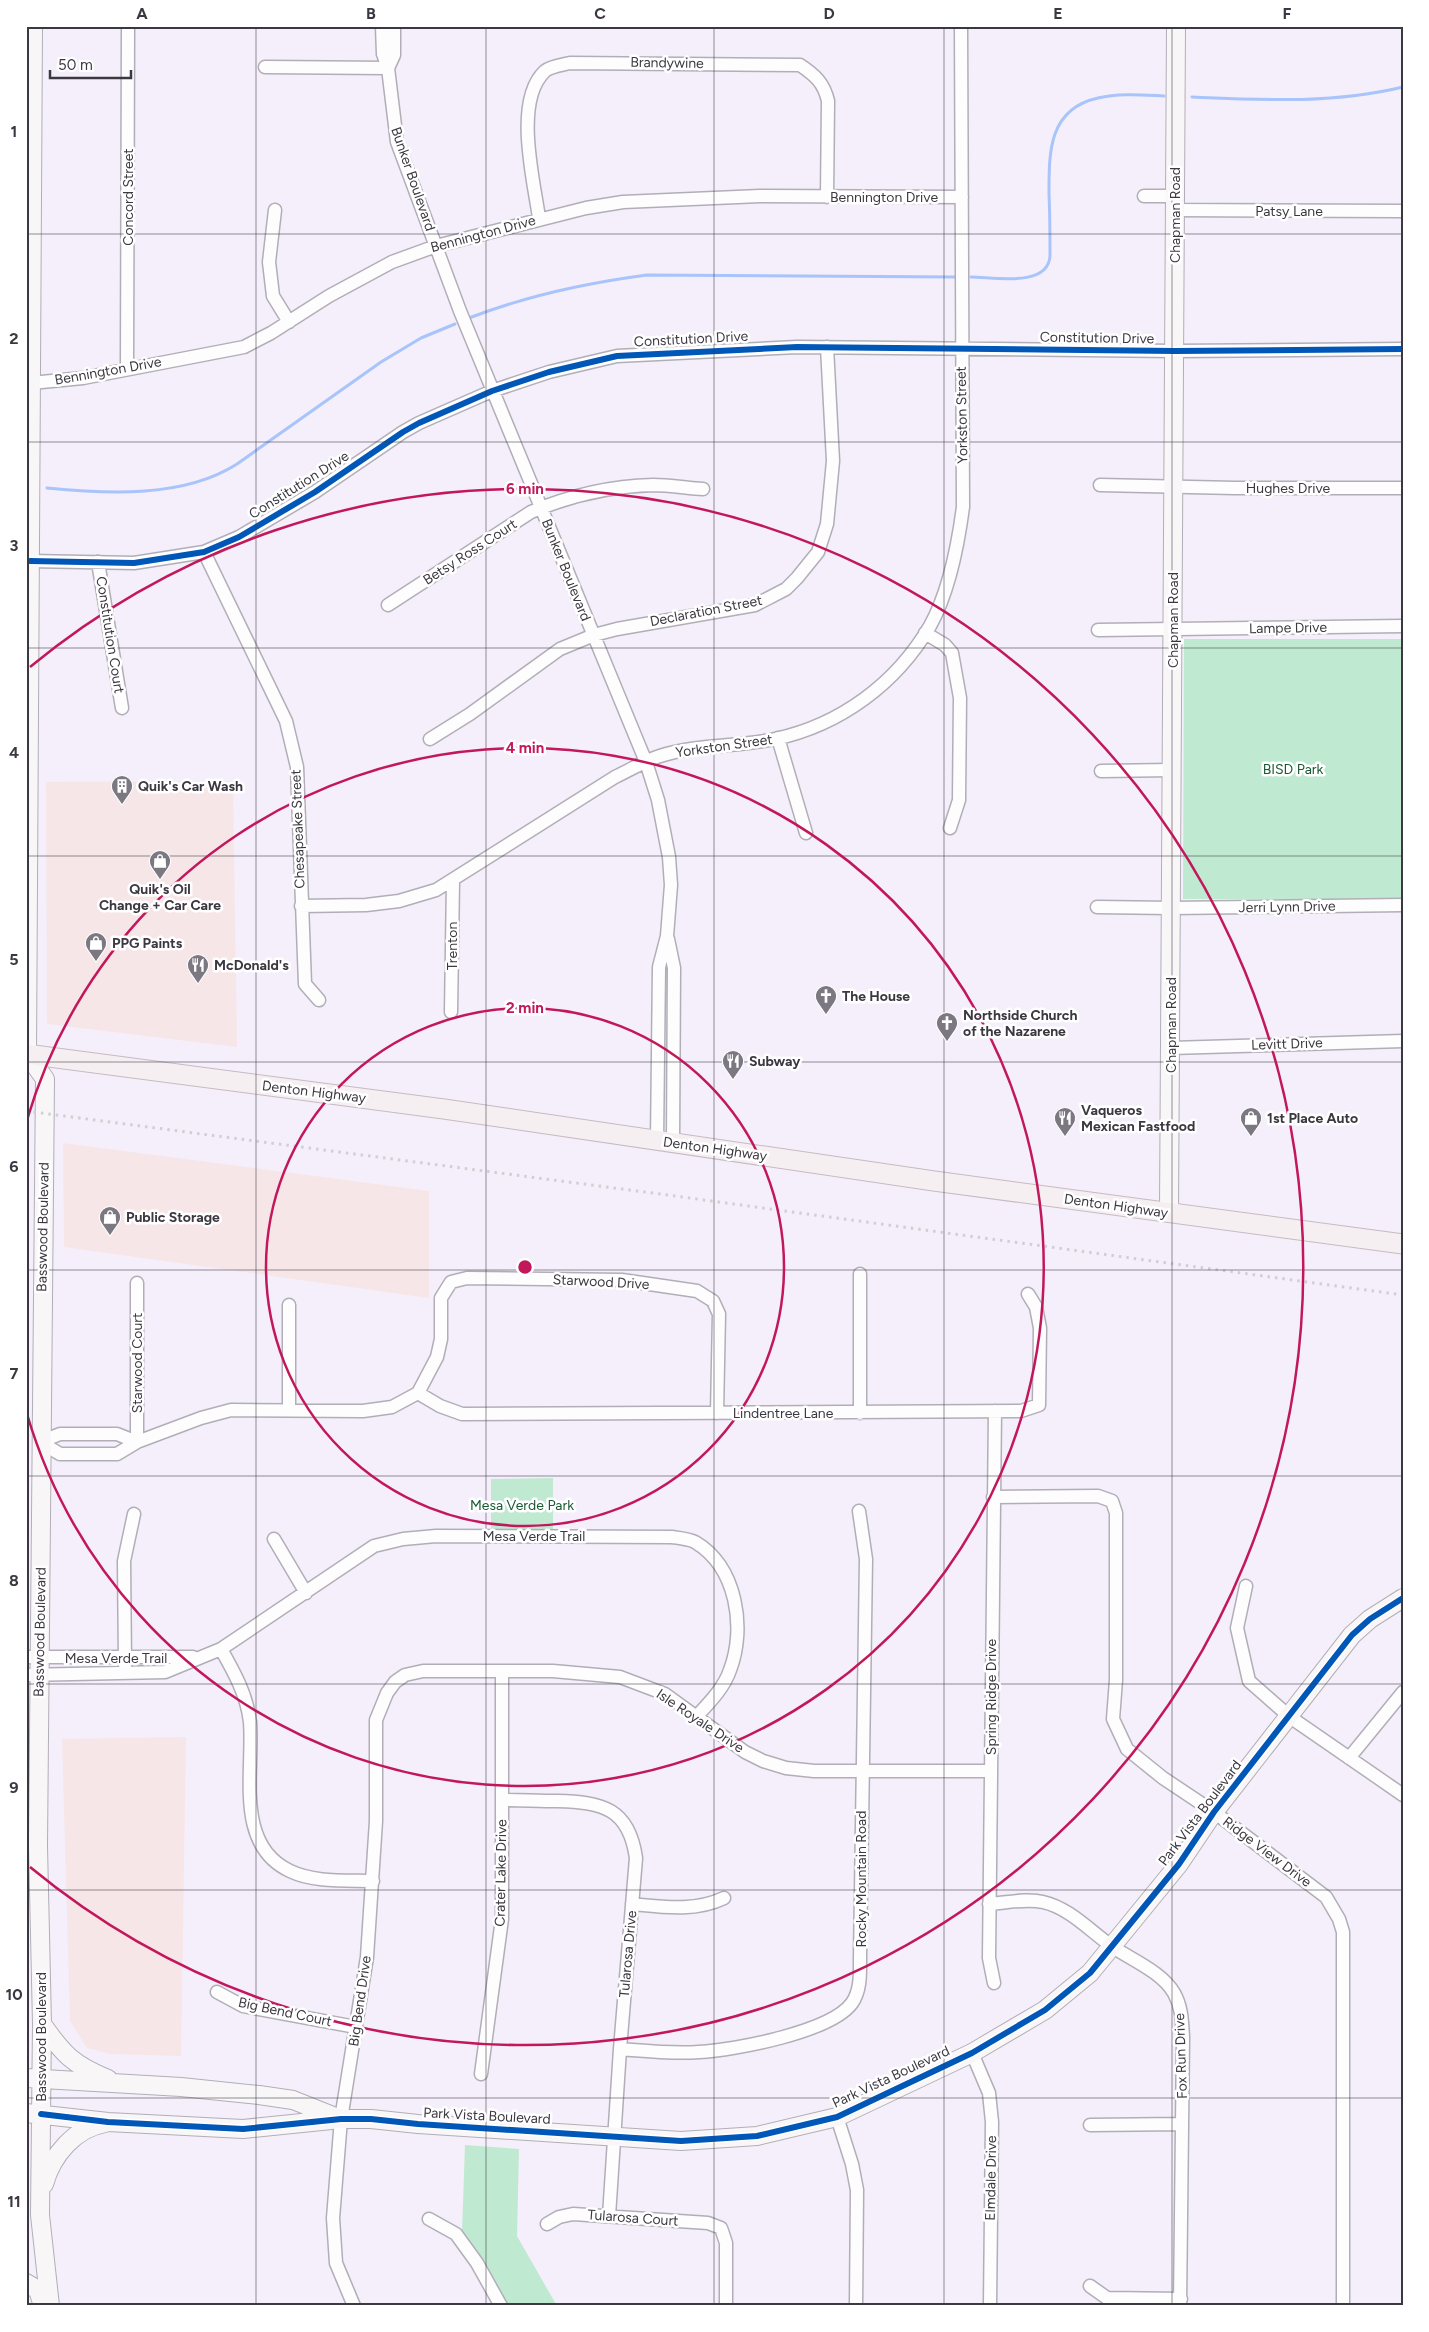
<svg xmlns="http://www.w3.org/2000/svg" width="1429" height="2332" viewBox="0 0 1429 2332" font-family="Figtree,sans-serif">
<rect width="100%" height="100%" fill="#f4effa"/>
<path fill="#f7e6e8" d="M233 781 237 1047 47 1024 46 782Z
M63 1143 429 1191V1298L64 1247Z
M186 1737 181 2056 110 2054 87 2048 70 2021 62 1739Z"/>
<path fill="#c0e9d1" d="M1184 639H1403V899H1183Z
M553 1478V1533L491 1532V1479Z
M465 2145 519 2149 517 2236 557 2306H508L462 2232Z"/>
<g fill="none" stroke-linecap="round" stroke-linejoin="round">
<path stroke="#a8c4fb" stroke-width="3" d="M1192 97C1263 100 1333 104 1403 87
M971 277C993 277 1048 288 1050 256 1050 235 1050 215 1049 194 1049 153 1048 109 1098 98 1119 93 1142 95 1164 96
M469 318C526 296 586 283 647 275L955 277
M47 488C108 494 184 498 237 464L381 362 421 338 455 324"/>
<g stroke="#b2aeb7" stroke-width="15">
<path id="street" d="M382 26 383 54 388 68 397 142 460 311 646 762 658 800 669 857 671 885 667 936 659 967 657 1141
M265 67 388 68
M388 68 394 55V26
M1144 196H1175
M275 210 269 262 273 296 289 322
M1175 210 1403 211
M539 218C534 181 513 101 545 71 551 66 562 65 570 63L800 65C815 75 824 83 828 101L827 197
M127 369 128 26
M31 383 83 378 244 347 271 333 329 296 392 262 436 246 586 208 623 202 760 196 962 197
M1100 485 1235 488H1403
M204 552 286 721 297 767 305 984 319 1000
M30 561 134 563 204 552 239 537 315 492 403 432 419 423 492 391 549 372 617 356 797 347 1175 351 1403 349
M98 562 122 708
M388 605 531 512C569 496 611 486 653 485 669 485 687 488 703 489
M1098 630 1403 626
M925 633 945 645 952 653 960 698 959 800 950 828
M778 738 806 833
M430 739 470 714 560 649 594 635 617 629 755 605 786 589 797 578 818 552 827 524 833 461 827 347
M1101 771 1172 770
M301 906 366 905 399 901 436 890 615 777C630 770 644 761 660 756 697 744 738 747 775 739 840 725 896 684 930 626 949 592 958 545 963 507L961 26
M1097 907 1171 908 1403 905
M668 939 674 968 673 1143
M451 1012 453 881
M1171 1048 1403 1041
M137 1283V1442
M289 1305V1410
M418 1393 440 1406 462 1414 1021 1411 1039 1405 1040 1328 1036 1307 1028 1294
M860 1413V1274
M40 1442 60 1454H117L137 1442 201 1418 231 1410 363 1411 392 1407 418 1393 437 1357 441 1339V1298L451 1282 467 1278 622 1280 697 1291 713 1301 719 1314 717 1413
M40 1442 60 1434H117L137 1442
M993 1497 1098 1496 1112 1501 1116 1513V1680L1113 1719 1127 1749 1163 1778 1214 1812 1326 1897 1339 1919 1343 1932V2306
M274 1539 306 1593
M1246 1586 1237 1628 1249 1681 1290 1717 1403 1795
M221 1649C234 1672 247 1695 250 1722 254 1771 234 1845 290 1871 315 1883 347 1880 373 1881
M26 1657H193
M125 1665 124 1561 134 1514
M26 1675 165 1672 221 1649 374 1546 403 1539 436 1536 672 1537C679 1538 689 1539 695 1542 737 1567 746 1628 730 1670 724 1688 709 1703 696 1717
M1349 1758 1403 1692
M503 1800C521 1800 539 1801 557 1801 602 1802 629 1808 636 1858L620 2049 609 2216
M632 1904C663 1907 695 1912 724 1898
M989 1904C1005 1903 1027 1898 1043 1902 1070 1908 1091 1932 1113 1947 1132 1960 1162 1972 1174 1993 1182 2007 1182 2022 1183 2037L1180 2306
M994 1983 989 1958 995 1411
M217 1992 243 2006 356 2027
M620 2049C646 2051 673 2054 699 2052 735 2050 831 2032 852 2003 861 1990 860 1973 860 1958L866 1559 859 1511
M972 2053 989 2093 992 2122 990 2306
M481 2074 502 1919V1671
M837 2117 852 2164 857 2190 856 2306
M1090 2125 1182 2124
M429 2219 456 2234 477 2263 501 2306
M547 2224 559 2217 573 2214 708 2223 721 2228 726 2243V2306
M1090 2286 1107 2298 1181 2299
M354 2306 336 2263 333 2218 341 2119 367 1957 376 1821V1720L387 1693 395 1682 405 1675 423 1671H553L620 1677 665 1694 745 1752 763 1761 786 1768 814 1771H990"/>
</g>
<g stroke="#b2aeb7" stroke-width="20">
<path id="secondary" d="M27 1054 45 1079 38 1846 42 2024 40 2215 50 2306
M27 1054 33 26
M1169 1213 1176 26
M42 2024C63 2054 73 2065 108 2079
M26 2078 181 2087 259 2095 293 2100 338 2118
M26 2113 108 2122 243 2129 341 2119H371L418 2124 681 2141 757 2136 837 2117 972 2053 1045 2010 1090 1973 1179 1864 1214 1812 1352 1635 1370 1619 1403 1598
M44 2184C52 2155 75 2128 105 2123
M26 2283 38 2290 43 2306"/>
</g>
<g stroke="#c7bac2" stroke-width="21">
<path id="primary" d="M26 1054 444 1109 934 1181 1403 1244"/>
</g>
<use href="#street" stroke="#fdfdfe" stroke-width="12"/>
<use href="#secondary" stroke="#f9f6f8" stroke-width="18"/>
<use href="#primary" stroke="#f6eff2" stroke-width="19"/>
<path stroke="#d0d0d2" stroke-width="3" stroke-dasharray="2.5 5" stroke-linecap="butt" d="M26 1111 660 1194 1403 1295"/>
<g stroke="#fff" stroke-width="9">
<path id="cycleway" d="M30 561 134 563 204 552 239 537 315 492 403 432 419 423 492 391 549 372 617 356 797 347 1175 351 1403 349
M41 2114 108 2122 243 2129 341 2119H371L418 2124 681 2141 757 2136 837 2117 972 2053 1045 2010 1090 1973 1179 1864 1214 1812 1352 1635 1370 1619 1403 1598"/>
</g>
<use href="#cycleway" stroke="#0057b8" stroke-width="6"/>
</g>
<path fill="none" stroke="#3c3841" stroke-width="1" stroke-opacity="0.55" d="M256 26V2306M486 26V2306M714 26V2306M944 26V2306M1172 26V2306M26 234H1403M26 442H1403M26 648H1403M26 856H1403M26 1062H1403M26 1270H1403M26 1476H1403M26 1684H1403M26 1890H1403M26 2098H1403"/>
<g fill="none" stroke="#c2185b" stroke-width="2.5">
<circle cx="525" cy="1267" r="259"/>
<path d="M27 1120A519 519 0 1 1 27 1414"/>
<path d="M30 667A778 778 0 1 1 30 1867"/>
</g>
<defs>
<g id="building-pin" transform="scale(1.125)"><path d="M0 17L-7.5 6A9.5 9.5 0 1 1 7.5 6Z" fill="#7c7882" stroke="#fff"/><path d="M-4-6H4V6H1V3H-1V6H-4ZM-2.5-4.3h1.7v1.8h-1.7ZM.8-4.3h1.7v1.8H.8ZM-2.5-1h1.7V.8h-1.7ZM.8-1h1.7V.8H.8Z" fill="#fff"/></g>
<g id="shop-pin" transform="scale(1.125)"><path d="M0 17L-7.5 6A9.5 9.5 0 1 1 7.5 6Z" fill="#7c7882" stroke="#fff"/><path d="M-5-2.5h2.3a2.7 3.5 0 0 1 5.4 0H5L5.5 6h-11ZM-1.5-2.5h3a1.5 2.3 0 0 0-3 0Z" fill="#fff"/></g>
<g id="restaurant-pin" transform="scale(1.125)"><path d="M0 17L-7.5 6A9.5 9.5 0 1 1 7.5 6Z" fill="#7c7882" stroke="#fff"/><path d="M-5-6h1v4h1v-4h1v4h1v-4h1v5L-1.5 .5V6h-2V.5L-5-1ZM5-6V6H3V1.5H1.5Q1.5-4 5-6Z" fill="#fff"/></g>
<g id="church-pin" transform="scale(1.125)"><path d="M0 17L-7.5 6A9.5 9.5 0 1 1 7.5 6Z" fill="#7c7882" stroke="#fff"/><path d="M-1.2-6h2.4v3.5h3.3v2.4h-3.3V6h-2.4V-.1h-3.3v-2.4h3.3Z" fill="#fff"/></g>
</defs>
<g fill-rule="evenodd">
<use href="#building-pin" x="122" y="786"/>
<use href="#shop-pin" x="160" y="861"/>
<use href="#shop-pin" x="96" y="943"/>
<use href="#restaurant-pin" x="198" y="965"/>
<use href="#church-pin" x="826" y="996"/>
<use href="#church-pin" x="947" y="1023"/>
<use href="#restaurant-pin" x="733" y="1061"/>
<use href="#restaurant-pin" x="1065" y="1118"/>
<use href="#shop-pin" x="1251" y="1118"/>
<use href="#shop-pin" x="110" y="1217"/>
</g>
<g text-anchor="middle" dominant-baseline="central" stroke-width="5" stroke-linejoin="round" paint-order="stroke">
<g font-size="14" fill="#3c3841" stroke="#fff">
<text transform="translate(667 63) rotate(1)">Brandywine</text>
<text transform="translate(413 179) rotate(71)">Bunker Boulevard</text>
<text transform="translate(128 197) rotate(-90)">Concord Street</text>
<text x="884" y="197">Bennington Drive</text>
<text x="1289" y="211">Patsy Lane</text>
<text transform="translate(1175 215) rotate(-90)">Chapman Road</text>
<text transform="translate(483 234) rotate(-15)">Bennington Drive</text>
<text transform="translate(1097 338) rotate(1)">Constitution Drive</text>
<text transform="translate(691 339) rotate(-3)">Constitution Drive</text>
<text transform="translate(108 371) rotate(-10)">Bennington Drive</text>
<text transform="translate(962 415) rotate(-91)">Yorkston Street</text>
<text transform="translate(299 485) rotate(-32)">Constitution Drive</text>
<text x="1288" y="488">Hughes Drive</text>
<text transform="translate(470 552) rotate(-33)">Betsy Ross Court</text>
<text transform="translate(566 570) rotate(68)">Bunker Boulevard</text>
<text transform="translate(706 611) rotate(-11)">Declaration Street</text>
<text transform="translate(1173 620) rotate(-90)">Chapman Road</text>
<text transform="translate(1288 628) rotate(-1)">Lampe Drive</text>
<text transform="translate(110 635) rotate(81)">Constitution Court</text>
<text transform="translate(724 746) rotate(-8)">Yorkston Street</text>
<text transform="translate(298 829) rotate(-92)">Chesapeake Street</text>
<text transform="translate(1287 907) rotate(-1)">Jerri Lynn Drive</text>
<text transform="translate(452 946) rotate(-90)">Trenton</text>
<text transform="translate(1171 1025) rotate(-90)">Chapman Road</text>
<text transform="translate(1287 1044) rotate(-2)">Levitt Drive</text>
<text transform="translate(314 1092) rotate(7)">Denton Highway</text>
<text transform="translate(715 1149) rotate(8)">Denton Highway</text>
<text transform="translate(1116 1206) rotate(8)">Denton Highway</text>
<text transform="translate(43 1227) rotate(-89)">Basswood Boulevard</text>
<text transform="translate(601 1282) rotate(3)">Starwood Drive</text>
<text transform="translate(137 1363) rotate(-90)">Starwood Court</text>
<text x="783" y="1413">Lindentree Lane</text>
<text x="534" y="1536">Mesa Verde Trail</text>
<text transform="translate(40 1632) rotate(-89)">Basswood Boulevard</text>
<text x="116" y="1658">Mesa Verde Trail</text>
<text transform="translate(991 1697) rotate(-90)">Spring Ridge Drive</text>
<text transform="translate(700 1721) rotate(34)">Isle Royale Drive</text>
<text transform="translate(1200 1813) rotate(-53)">Park Vista Boulevard</text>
<text transform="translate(1267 1852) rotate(37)">Ridge View Drive</text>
<text transform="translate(501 1873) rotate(-89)">Crater Lake Drive</text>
<text transform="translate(861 1879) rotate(-90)">Rocky Mountain Road</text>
<text transform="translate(628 1954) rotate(-85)">Tularosa Drive</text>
<text transform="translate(360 2001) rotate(-82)">Big Bend Drive</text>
<text transform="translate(285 2012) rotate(12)">Big Bend Court</text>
<text transform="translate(41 2037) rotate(-90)">Basswood Boulevard</text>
<text transform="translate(1181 2056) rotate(-92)">Fox Run Drive</text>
<text transform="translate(891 2077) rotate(-25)">Park Vista Boulevard</text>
<text transform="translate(487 2116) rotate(3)">Park Vista Boulevard</text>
<text transform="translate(991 2178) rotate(-89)">Elmdale Drive</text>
<text transform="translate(633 2218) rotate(4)">Tularosa Court</text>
</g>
<g font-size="14" fill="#195833" stroke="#fff">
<text x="1293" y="769">BISD Park</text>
<text x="522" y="1505">Mesa Verde Park</text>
</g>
<g font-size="14" font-weight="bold" fill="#3c3841" stroke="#fff" text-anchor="start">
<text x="138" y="786">Quik's Car Wash</text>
<text x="160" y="889" text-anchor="middle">Quik's Oil<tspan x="160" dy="16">Change + Car Care</tspan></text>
<text x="112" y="943">PPG Paints</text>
<text x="214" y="965">McDonald's</text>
<text x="842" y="996">The House</text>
<text x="963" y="1015">Northside Church<tspan x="963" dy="16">of the Nazarene</tspan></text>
<text x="749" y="1061">Subway</text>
<text x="1081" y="1110">Vaqueros<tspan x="1081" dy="16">Mexican Fastfood</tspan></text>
<text x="1267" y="1118">1st Place Auto</text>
<text x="126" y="1217">Public Storage</text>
</g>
</g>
<circle cx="525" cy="1267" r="8" fill="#c2185b" stroke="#fff" stroke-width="2.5"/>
<g font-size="15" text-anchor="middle" font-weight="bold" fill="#c2185b" stroke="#fff" stroke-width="5" stroke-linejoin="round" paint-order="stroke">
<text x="525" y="494">6 min</text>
<text x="525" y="753">4 min</text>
<text x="525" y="1013">2 min</text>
</g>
<rect width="1429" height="2332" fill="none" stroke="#ffffff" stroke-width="55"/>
<path d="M50 70v8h81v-8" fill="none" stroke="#3c3841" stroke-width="2.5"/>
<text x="58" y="70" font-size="15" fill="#3c3841" stroke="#ffffff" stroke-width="4" paint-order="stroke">50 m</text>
<rect x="28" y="28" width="1374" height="2276" fill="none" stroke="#3c3841" stroke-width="2"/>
<g font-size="16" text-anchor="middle" font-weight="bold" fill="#3c3841">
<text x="142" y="19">A</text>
<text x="371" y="19">B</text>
<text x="600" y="19">C</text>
<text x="829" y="19">D</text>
<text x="1058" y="19">E</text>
<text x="1287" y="19">F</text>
<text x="14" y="137">1</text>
<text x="14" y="344">2</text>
<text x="14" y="551">3</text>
<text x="14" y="758">4</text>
<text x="14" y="965">5</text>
<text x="14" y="1172">6</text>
<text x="14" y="1379">7</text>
<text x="14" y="1586">8</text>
<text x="14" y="1793">9</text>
<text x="14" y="2000">10</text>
<text x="14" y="2207">11</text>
</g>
</svg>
